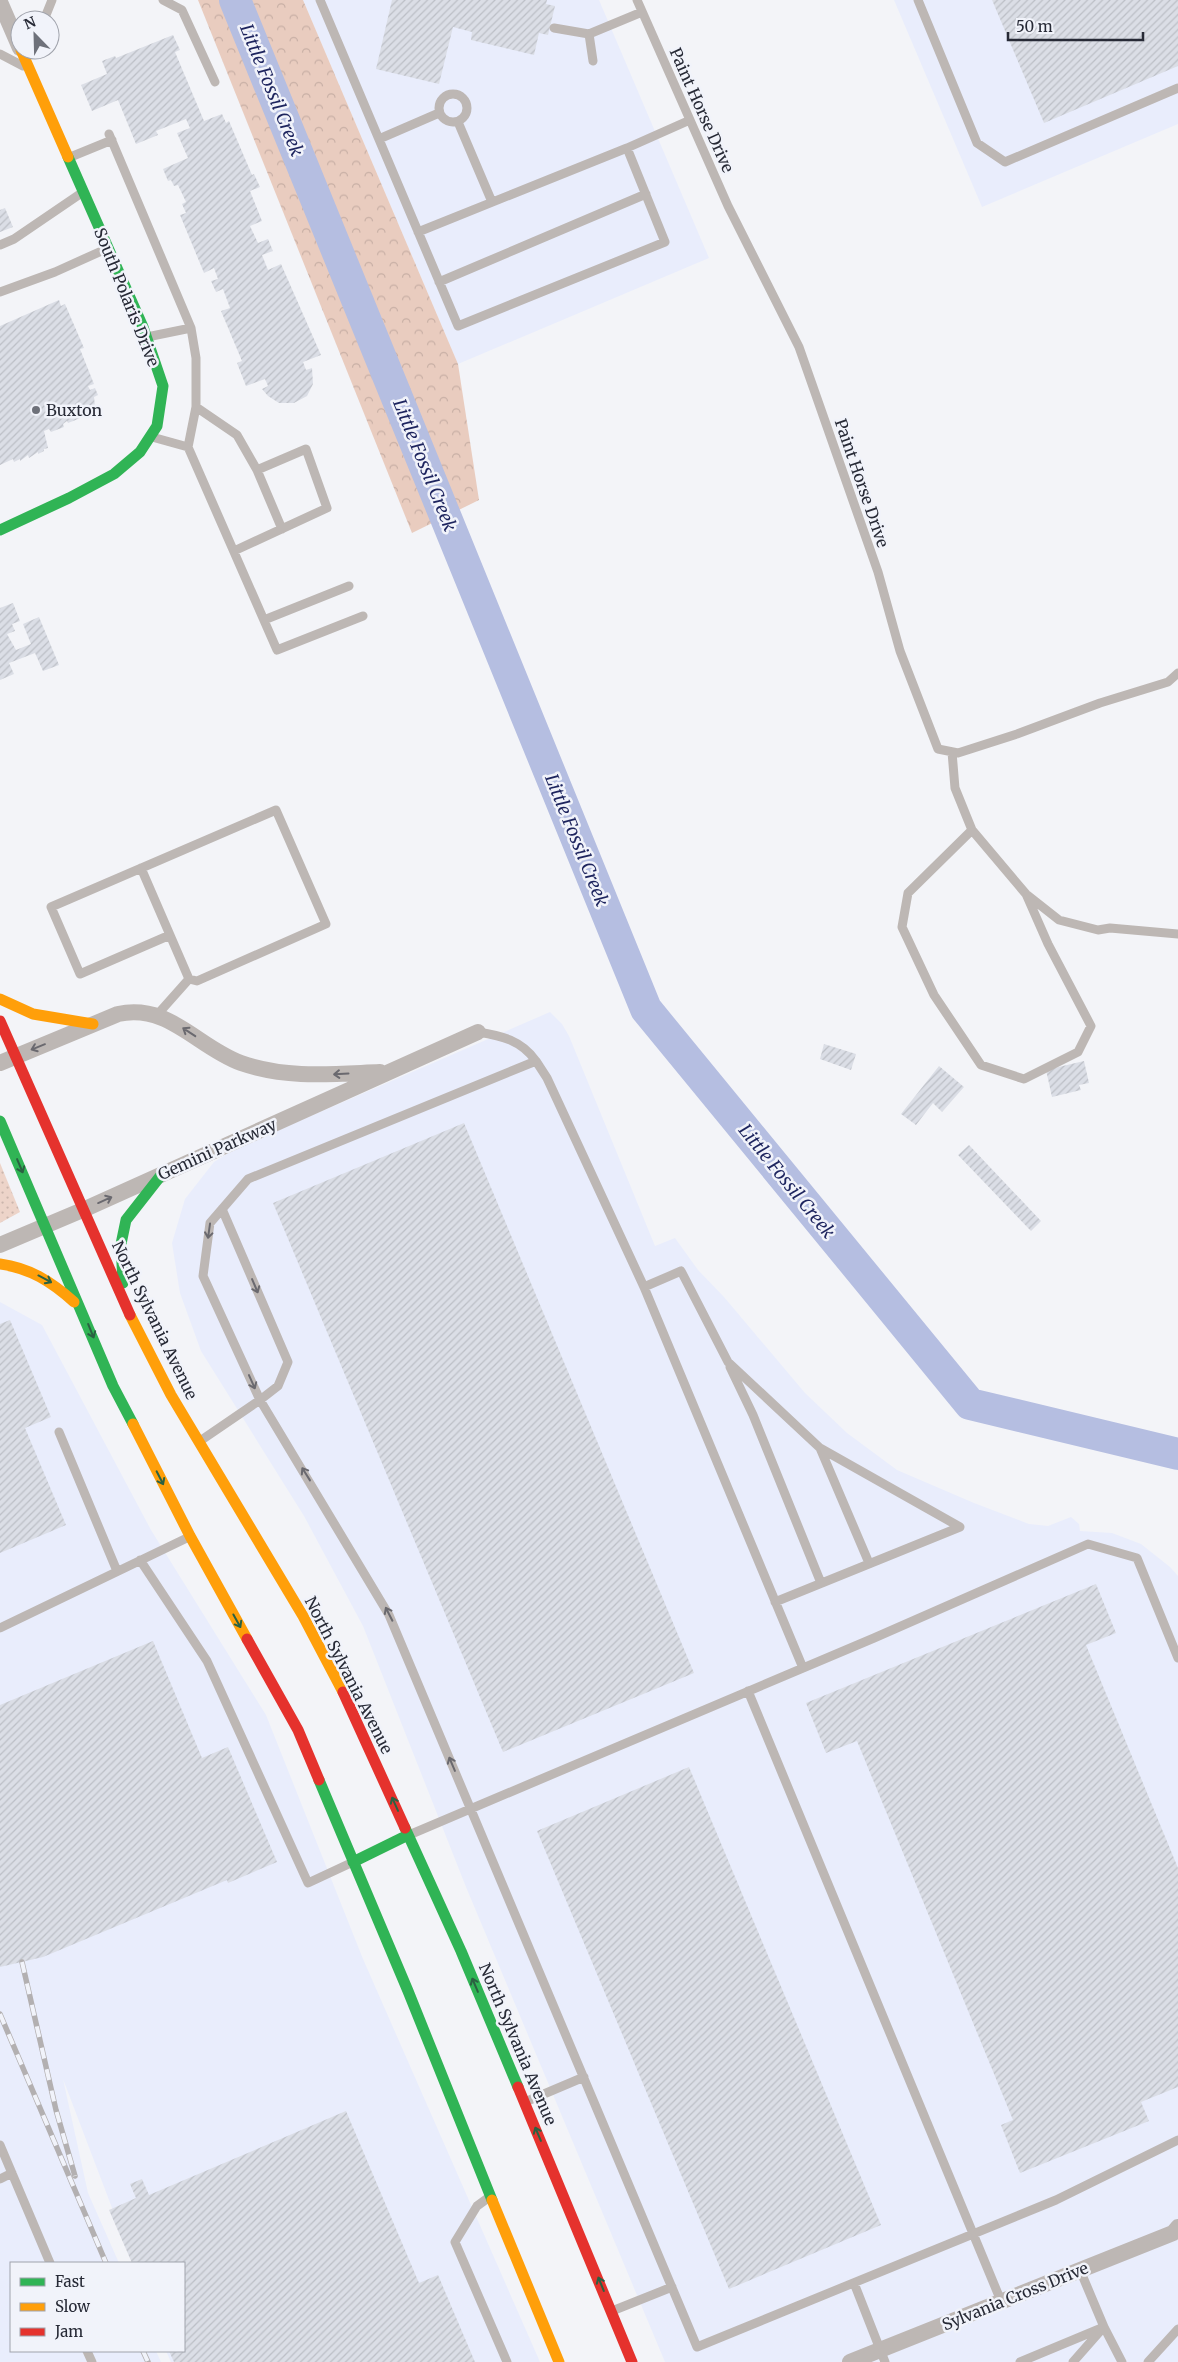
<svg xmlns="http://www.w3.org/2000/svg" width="1178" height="2362" viewBox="0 0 1178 2362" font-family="Merriweather,serif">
<defs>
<pattern id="grass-dots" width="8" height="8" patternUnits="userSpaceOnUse" patternTransform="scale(1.25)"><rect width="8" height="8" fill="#edd4c9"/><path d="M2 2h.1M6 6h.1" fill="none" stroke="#cbb6ad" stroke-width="1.8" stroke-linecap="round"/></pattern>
<pattern id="forest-crowns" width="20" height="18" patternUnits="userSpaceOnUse" patternTransform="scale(1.25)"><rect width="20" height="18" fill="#e9ccbf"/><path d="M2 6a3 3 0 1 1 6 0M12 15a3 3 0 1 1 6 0" fill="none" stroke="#c8afa5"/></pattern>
<pattern id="building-hatch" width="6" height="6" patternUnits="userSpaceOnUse" patternTransform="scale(1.25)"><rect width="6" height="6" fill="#dbdee6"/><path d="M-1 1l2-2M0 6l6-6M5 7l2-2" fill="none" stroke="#bcbfc6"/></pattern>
</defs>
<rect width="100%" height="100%" fill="#f3f4f8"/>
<path fill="#e9edfc" d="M303 0H599L709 258 458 364Z
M894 0H1178V124L982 207Z
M550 1012 562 1024 569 1036 655 1246 675 1238 698 1270 724 1297 805 1393 847 1433 897 1470 974 1503 1029 1524 1048 1526 1071 1517 1079 1524 1080 1531 1112 1533 1141 1544 1170 1567 1178 1576V2362H665L466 1887 363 1626 304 1516 201 1351 180 1293 172 1243 185 1199 214 1162 235 1149Z
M0 1302 42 1325 151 1530 266 1715 363 1959 540 2362H171L166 2351H184V2263H133L63 2079 88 2193 119 2263H11V2351H156L161 2362H0Z"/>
<path fill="url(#grass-dots)" d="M0 1163 20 1212 0 1223Z"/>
<path fill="url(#forest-crowns)" d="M198 0H303L458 364 479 500 412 533Z"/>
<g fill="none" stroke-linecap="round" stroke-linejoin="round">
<path stroke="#b5bee1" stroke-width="32" d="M235 0 646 1009 970 1404 1178 1454"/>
</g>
<path fill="url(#building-hatch)" d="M392 0H547L546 4 555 6 548 35 539 33 534 55 471 40 472 32 453 27 439 84 376 69Z
M992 0H1178V66L1044 123Z
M173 35 180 50 175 52 204 121 222 114 226 123 229 121 252 175 254 174 260 187 250 191 262 221 250 226 258 243 268 239 273 251 262 255 268 270 281 264 321 355 303 362 306 370 312 368 313 384 307 396 294 403H279L268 396 262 389 268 386 265 379 246 386 237 363 242 361 221 311 230 308 223 289 216 292 211 281 218 279 214 268 204 273 180 215 186 213 182 204 186 202 178 185 174 186 171 180 168 181 163 169 188 158 177 133 190 128 186 119 156 131 158 135 136 144 118 100 92 111 81 85 107 74 102 61 115 56 116 58Z
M5 208 13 227 0 232V210Z
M59 300 61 306 65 304 84 348 80 349 94 384 88 386 90 390 95 388 98 395 94 397 95 406 87 409 85 405 88 412 83 415V417L68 423 67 421 63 424 64 427 51 432 49 429 44 431 48 448 44 449V451L38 454V452L29 458 28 455 20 461V459L14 462 13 459 0 465V326Z
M13 603 20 621 12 624 15 631 7 634 16 650 31 644 23 624 39 617 59 665 43 671 35 653 9 663 14 674 0 680V608Z
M824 1044 856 1054 851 1070 820 1059Z
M1084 1061 1089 1083 1079 1085 1081 1090 1052 1097 1046 1070Z
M939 1066 964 1087 942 1112 933 1103 916 1125 901 1114Z
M464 1123 694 1673 503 1752 273 1203Z
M969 1145 1041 1221 1031 1231 958 1155Z
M10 1320 51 1417 25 1428 66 1525 0 1553V1324Z
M1096 1584 1116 1633 1086 1645 1178 1868V2087L1141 2102 1149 2121 1020 2173 1001 2125 1013 2120 857 1741 826 1753 806 1703Z
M153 1641 202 1758 228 1747 277 1862 228 1883 227 1880 43 1957 0 1967V1705Z
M689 1767 881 2225 729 2289 537 1831Z
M346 2111 419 2283 438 2275 475 2362H174L169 2351H184V2263H132L109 2210 136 2198 130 2184 142 2179 149 2195Z"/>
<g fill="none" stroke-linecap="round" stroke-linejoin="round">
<path stroke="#bdb7b4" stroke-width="9" d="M163 0 182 10 215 82
M320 0 458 326 665 242 627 148 690 120
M637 0 728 206 799 347 878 572 900 651 938 749 958 753 1017 734 1100 703 1168 682 1178 673
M918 0 977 143 1005 162 1178 88
M44 20 52 0
M554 28 589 34
M0 54 23 66
M593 61 589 34 642 12
M439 108a14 14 0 1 1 28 0a14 14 0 1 1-28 0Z
M458 122 492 202
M109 134 191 328 196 358V407L188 447 277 650 363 616
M379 139 439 113
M68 158 112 140
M418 232 627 148
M0 245 14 239 83 192
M439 282 646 194
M0 292 55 272 106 249
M147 337 191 328
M196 407 237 435 257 470 282 529
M152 437 188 447
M234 551 327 508 306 449 257 470
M264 620 349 586
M952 752 955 788 972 830 1026 894 1059 920 1098 930 1110 928 1178 934
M972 830 908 893 902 927 934 995 981 1065 1024 1079 1078 1052 1091 1026 1048 944 1026 894
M141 868 189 979 157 1015
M170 935 80 974 51 907 276 810 326 924 197 981 189 979
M478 1032C502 1036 521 1040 536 1061
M222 1209 288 1362 278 1386 260 1400 203 1276 210 1223 248 1179 536 1061 547 1078 644 1287 803 1668
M644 1287 681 1271 728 1362 820 1448 960 1527 775 1602
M730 1367 753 1415 821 1583
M59 1432 117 1571
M200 1441 260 1400 389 1615 697 2347 1056 2200 1178 2140
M820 1448 869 1563
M140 1560 207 1661 308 1883 353 1862
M0 1628 189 1537
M748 1691 1001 2301
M409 1835 874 1638 1088 1544 1137 1558 1178 1658
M525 2102 584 2077
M0 2145 50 2263
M0 2179 12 2173
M488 2198 477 2206 455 2242 507 2362
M1080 2270 1104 2327 1122 2362
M854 2283 885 2362
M612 2311 672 2287
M87 2351 92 2362
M1020 2362 1104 2327
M1073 2362 1102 2329
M1148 2362 1178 2329"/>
<path stroke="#bdb7b4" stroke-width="16" d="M0 2 20 48
M0 1063 118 1014C169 1003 197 1047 241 1063 288 1079 332 1074 380 1072
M0 1245 85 1209 478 1032
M850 2362 1173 2233 1178 2227"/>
<path stroke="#30b455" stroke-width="11" d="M0 530 69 498 114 474 140 452 157 426 163 386 143 327 68 157
M0 1121 113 1386 133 1424
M123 1283 121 1244 126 1220 162 1174
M319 1780 408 1991 492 2200
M405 1828 461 1951 518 2087
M353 1862 408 1835"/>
<path stroke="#ff9f0a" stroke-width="11" d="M21 50 68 157
M0 999 33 1014 93 1024
M0 1264C30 1268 52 1282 74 1302
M130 1315 171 1395 303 1616 343 1692
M133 1424 190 1536 247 1639
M492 2200 559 2362"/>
<path stroke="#e5322d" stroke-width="11" d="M0 1021 130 1315
M247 1639 298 1730 319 1780
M343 1692 405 1828
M518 2087 632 2362"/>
<g stroke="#b3b0b1" stroke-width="5.5">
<path id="rail" d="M22 1962 56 2110 75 2176
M0 2014 106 2263
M143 2351 148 2362"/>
</g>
<use href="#rail" stroke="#f1f3fa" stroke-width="4" stroke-dasharray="11" stroke-linecap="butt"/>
</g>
<defs><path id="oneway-shaft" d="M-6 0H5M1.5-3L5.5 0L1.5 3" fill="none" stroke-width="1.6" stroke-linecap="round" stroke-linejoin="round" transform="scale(1.25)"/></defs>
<g stroke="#6a696f">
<use href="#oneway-shaft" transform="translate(189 1032) rotate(-147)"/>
<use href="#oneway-shaft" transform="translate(38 1047) rotate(158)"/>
<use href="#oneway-shaft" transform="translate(341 1074) rotate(177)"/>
<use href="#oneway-shaft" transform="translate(105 1200) rotate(-24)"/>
<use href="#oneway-shaft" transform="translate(209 1231) rotate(98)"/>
<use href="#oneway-shaft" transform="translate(255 1286) rotate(67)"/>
<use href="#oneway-shaft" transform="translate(252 1382) rotate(66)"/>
<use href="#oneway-shaft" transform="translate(306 1474) rotate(-122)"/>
<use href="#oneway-shaft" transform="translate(389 1614) rotate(-117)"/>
<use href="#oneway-shaft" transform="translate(452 1764) rotate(-113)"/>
</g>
<g stroke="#2b6142">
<use href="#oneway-shaft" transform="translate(20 1166) rotate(67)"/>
<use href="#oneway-shaft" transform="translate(45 1279) rotate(28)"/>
<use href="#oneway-shaft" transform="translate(91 1331) rotate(68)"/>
<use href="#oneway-shaft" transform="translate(160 1478) rotate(63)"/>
<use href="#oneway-shaft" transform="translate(237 1621) rotate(61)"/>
<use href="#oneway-shaft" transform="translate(395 1804) rotate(-114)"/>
<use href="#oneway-shaft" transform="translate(475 1985) rotate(-113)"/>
<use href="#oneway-shaft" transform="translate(538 2134) rotate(-113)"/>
<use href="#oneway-shaft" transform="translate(601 2284) rotate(-112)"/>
</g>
<circle fill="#6e717a" stroke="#f1f3fa" stroke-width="2" cx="36" cy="410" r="5"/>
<g text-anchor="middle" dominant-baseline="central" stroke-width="5" stroke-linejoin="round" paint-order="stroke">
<g font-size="16" fill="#272a36" stroke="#f1f3fa">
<text transform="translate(702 110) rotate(66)">Paint Horse Drive</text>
<text transform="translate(127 297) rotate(68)">South Polaris Drive</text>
<text transform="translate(862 483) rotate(71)">Paint Horse Drive</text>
<text transform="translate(217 1149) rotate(-24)">Gemini Parkway</text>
<text transform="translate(155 1320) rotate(64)">North Sylvania Avenue</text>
<text transform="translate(349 1675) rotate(63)">North Sylvania Avenue</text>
<text transform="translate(518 2044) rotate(67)">North Sylvania Avenue</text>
<text transform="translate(1015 2296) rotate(-22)">Sylvania Cross Drive</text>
</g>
<g font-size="16" fill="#272a36" stroke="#f1f3fa" text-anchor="start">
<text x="46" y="410">Buxton</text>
</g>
<g font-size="18" font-style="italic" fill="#1d245e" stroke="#f1f3fa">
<text transform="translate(272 90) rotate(68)">Little Fossil Creek</text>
<text transform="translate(425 465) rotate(68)">Little Fossil Creek</text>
<text transform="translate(577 840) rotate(68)">Little Fossil Creek</text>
<text transform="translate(787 1181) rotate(51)">Little Fossil Creek</text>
</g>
</g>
<rect x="10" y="2262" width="175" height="90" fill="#f1f3fa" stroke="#a0a3ac"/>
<rect x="20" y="2278" width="25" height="8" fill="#30b455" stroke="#a0a3ac"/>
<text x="55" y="2287" font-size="15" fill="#272a36">Fast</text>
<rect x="20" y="2303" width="25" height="8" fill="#ff9f0a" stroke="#a0a3ac"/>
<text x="55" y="2312" font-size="15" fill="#272a36">Slow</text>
<rect x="20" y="2328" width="25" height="8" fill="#e5322d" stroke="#a0a3ac"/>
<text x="55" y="2337" font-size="15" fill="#272a36">Jam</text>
<g transform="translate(35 35) rotate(337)"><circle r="24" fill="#f1f3fa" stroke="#a0a3ac"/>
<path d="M0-4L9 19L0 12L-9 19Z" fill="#6e717a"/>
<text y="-8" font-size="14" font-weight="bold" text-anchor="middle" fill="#272a36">N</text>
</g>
<path d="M1008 32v8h135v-8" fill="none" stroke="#272a36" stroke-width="2.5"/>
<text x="1016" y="32" font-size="15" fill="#272a36" stroke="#f1f3fa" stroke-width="4" paint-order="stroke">50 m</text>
</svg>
